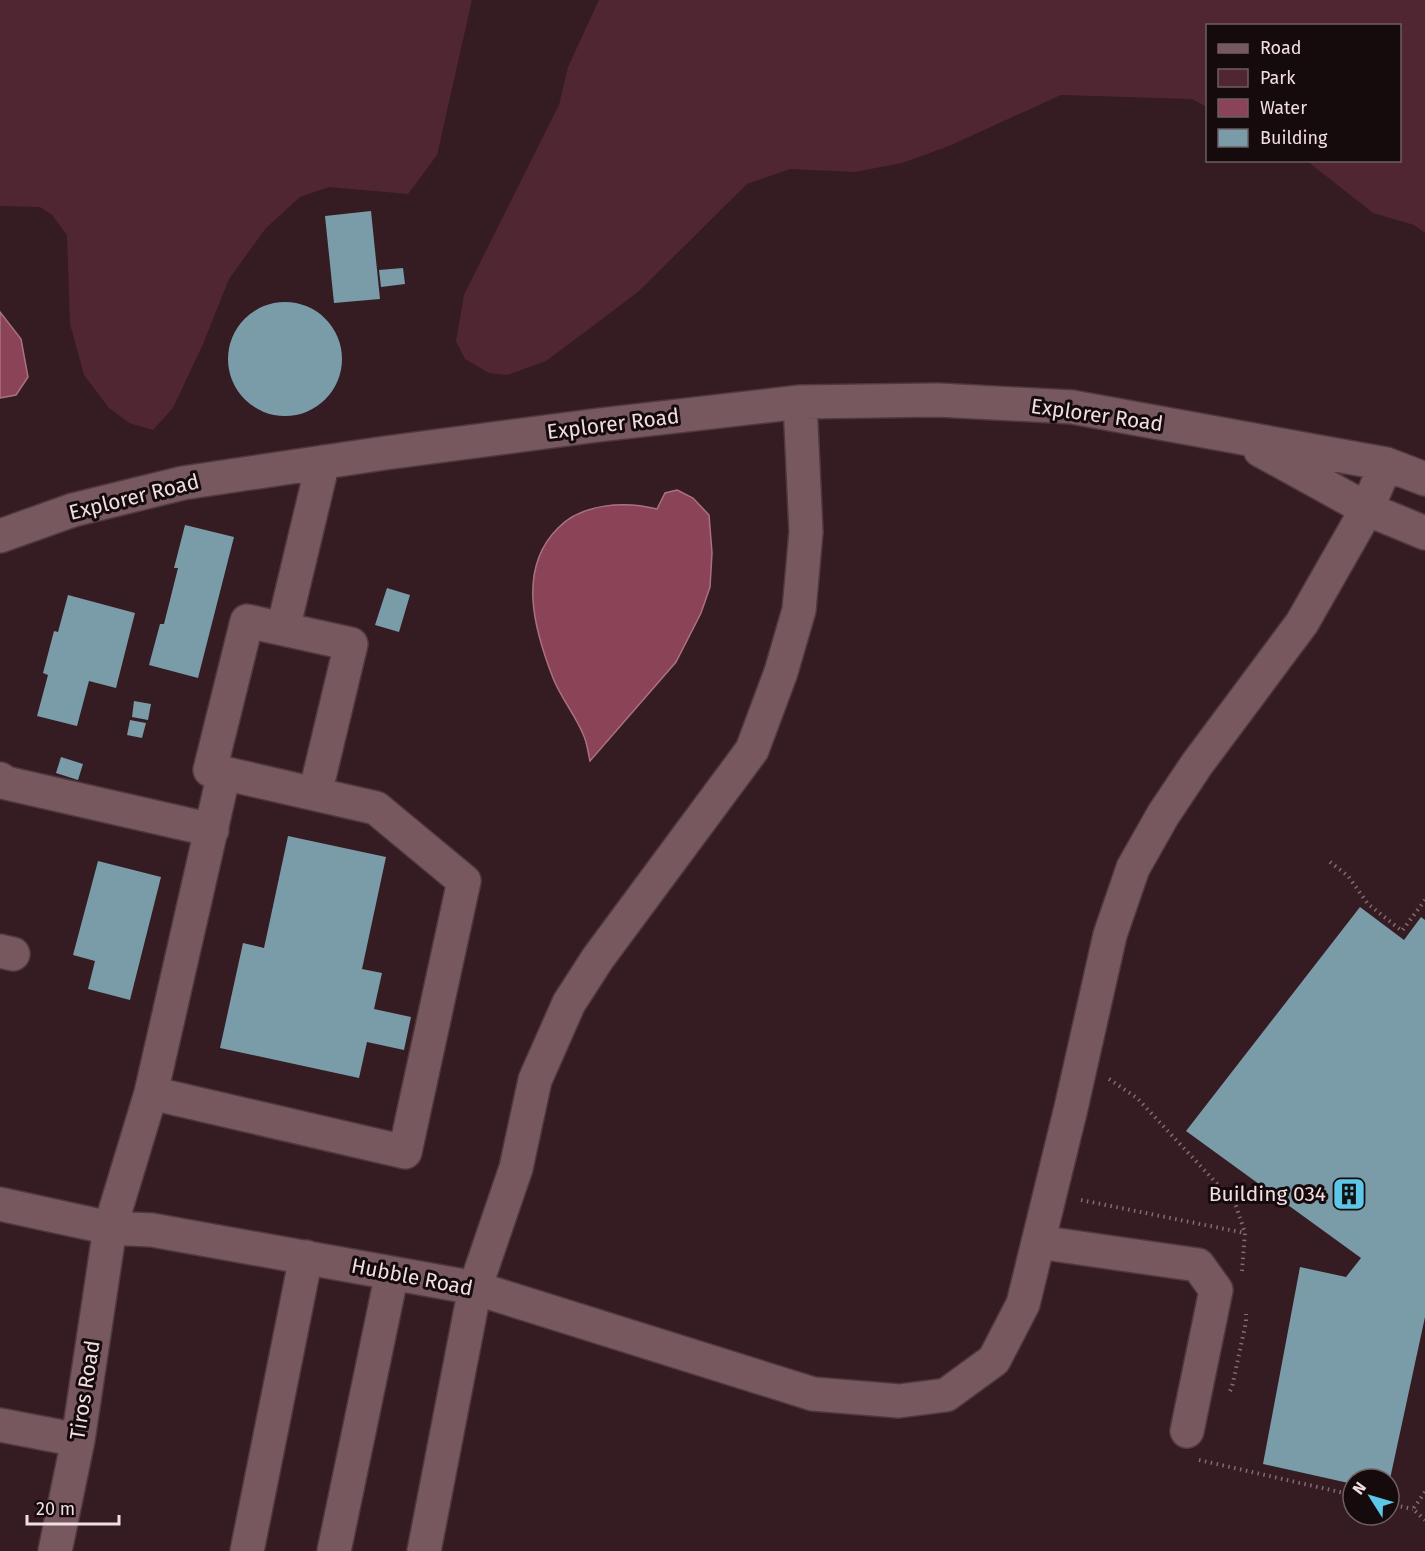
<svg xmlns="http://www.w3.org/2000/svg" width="1425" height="1551" viewBox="0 0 1425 1551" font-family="'Fira Sans',sans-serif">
<rect width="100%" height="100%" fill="#351b22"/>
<path fill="#502632" d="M0 0H472L437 155 408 194 329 187 300 197 266 228 229 279 203 344 173 408 153 430 129 423 109 408 84 375 70 324 67 235 52 215 40 207 0 206Z
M599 0H1425V233L1414 225 1373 213 1307 161 1400 160V26H1208L1207 107 1192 99 1061 95 949 146 902 163 855 172 790 169 747 184 639 291 597 323 546 361 507 375 489 373 465 359 456 341 464 295 559 105 568 67Z"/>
<path fill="#8b4357" stroke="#aa7281" stroke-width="1.5" d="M0 312 21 339 28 377 16 395 0 398Z
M677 490 693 498 709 515 712 553 710 587 701 613 676 662 590 761C588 752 587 742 583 734 575 715 561 698 553 678 534 629 517 569 558 528 582 503 625 501 657 509L665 493Z"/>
<path fill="#799ca8" d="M371 211 380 299 334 303 325 216Z
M403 268 405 284 381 287 379 270Z
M228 359a57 57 0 1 1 114 0a57 57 0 1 1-114 0Z
M185 525 234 537 198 678 149 665 160 624H164L178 568H174Z
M387 588 410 595 399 632 375 625Z
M68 595 135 613 116 688 89 681 77 726 37 716 48 675 43 673 54 631 58 632Z
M134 701 151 704 148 720 132 717Z
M130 720 146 723 142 738 127 735Z
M61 757 83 764 78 780 56 773Z
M288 836 386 857 362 969 382 973 374 1009 411 1017 404 1050 367 1042 359 1078 220 1048 243 943 264 948Z
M98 861 161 877 130 1000 88 989 95 961 73 955Z
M1360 907 1404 940 1421 917 1425 920V1317L1390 1479H1353V1484L1263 1464 1300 1267 1346 1277 1361 1258 1186 1131Z"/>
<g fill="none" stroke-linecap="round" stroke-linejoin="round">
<g stroke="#4f393f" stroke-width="36">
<path id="minor" d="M1260 450 1367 509 1425 533
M0 536 73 510 183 483 385 453 599 425 800 402 938 400 1072 407 1386 464 1425 479
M0 779 6 783 212 830
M315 794 351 644 283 629 323 462
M0 951 13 954
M151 1093 405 1152 464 881 376 808 210 770 247 621 283 629
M0 1204 110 1228 152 1230 475 1288 813 1394 899 1401 946 1395 994 1360 1023 1304 1071 1108 1110 935 1133 868 1163 815 1197 764 1302 623 1367 509 1386 464
M1038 1242 1198 1265 1216 1290 1187 1431
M0 1425 78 1440
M55 1551 78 1440 110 1228 151 1093 224 773
M247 1551 306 1257
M334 1551 392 1273
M424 1551 475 1288 516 1168 535 1080 569 1003 598 958 752 750 781 672 799 610 806 532 800 402"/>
</g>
<path stroke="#836c72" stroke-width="4" stroke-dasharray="1.5 4.5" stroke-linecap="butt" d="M1330 862 1348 876 1368 904 1402 931 1425 900
M1109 1079 1137 1098 1235 1203 1245 1233
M1081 1200 1245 1233 1242 1271
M1230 1391 1232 1387 1246 1322V1314
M1199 1460 1353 1495
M1425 1492 1413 1509 1425 1520
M1389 1504 1413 1509"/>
<use href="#minor" stroke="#77585f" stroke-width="33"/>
</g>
<defs>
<g id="building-square" transform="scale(1.725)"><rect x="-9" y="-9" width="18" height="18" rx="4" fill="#5dc7e8" stroke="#150a0c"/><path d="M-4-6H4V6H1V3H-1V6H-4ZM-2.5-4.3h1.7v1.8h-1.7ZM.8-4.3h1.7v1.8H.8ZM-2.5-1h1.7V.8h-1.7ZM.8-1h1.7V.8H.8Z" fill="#111"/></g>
</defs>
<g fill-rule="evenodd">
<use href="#building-square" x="1349" y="1194"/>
</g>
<g text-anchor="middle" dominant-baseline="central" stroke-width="6" stroke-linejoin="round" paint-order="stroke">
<g font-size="21" fill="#f1dee2" stroke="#150a0c">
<text transform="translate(1097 415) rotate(8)">Explorer Road</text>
<text transform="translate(613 424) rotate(-7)">Explorer Road</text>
<text transform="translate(134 497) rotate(-14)">Explorer Road</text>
<text transform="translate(412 1277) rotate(11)">Hubble Road</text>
<text transform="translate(85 1390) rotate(-81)">Tiros Road</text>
</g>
<g font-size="21" fill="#f1dee2" stroke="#150a0c" text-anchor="end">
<text x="1326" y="1194">Building 034</text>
</g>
</g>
<rect x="1206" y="24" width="195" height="138" fill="#150a0c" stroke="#6d5f62" stroke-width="1.5"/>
<rect x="1218" y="44" width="30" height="9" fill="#77585f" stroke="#6d5f62" stroke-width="1.5"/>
<text x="1260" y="54" font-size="18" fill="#f1dee2">Road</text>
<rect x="1218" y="69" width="30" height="18" fill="#502632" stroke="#6d5f62" stroke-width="1.5"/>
<text x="1260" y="84" font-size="18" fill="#f1dee2">Park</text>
<rect x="1218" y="99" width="30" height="18" fill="#8b4357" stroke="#6d5f62" stroke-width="1.5"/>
<text x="1260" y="114" font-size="18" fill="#f1dee2">Water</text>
<rect x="1218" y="129" width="30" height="18" fill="#799ca8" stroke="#6d5f62" stroke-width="1.5"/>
<text x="1260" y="144" font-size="18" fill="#f1dee2">Building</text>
<g transform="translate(1371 1497) rotate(307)"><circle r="28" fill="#150a0c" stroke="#6d5f62" stroke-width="1.5"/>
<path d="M0-4.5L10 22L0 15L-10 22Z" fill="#5dc7e8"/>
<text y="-9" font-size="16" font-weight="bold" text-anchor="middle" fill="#f1dee2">N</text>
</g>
<path d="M27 1515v9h92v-9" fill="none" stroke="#f1dee2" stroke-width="3"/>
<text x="36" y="1515" font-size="18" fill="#f1dee2" stroke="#150a0c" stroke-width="4.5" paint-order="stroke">20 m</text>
</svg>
